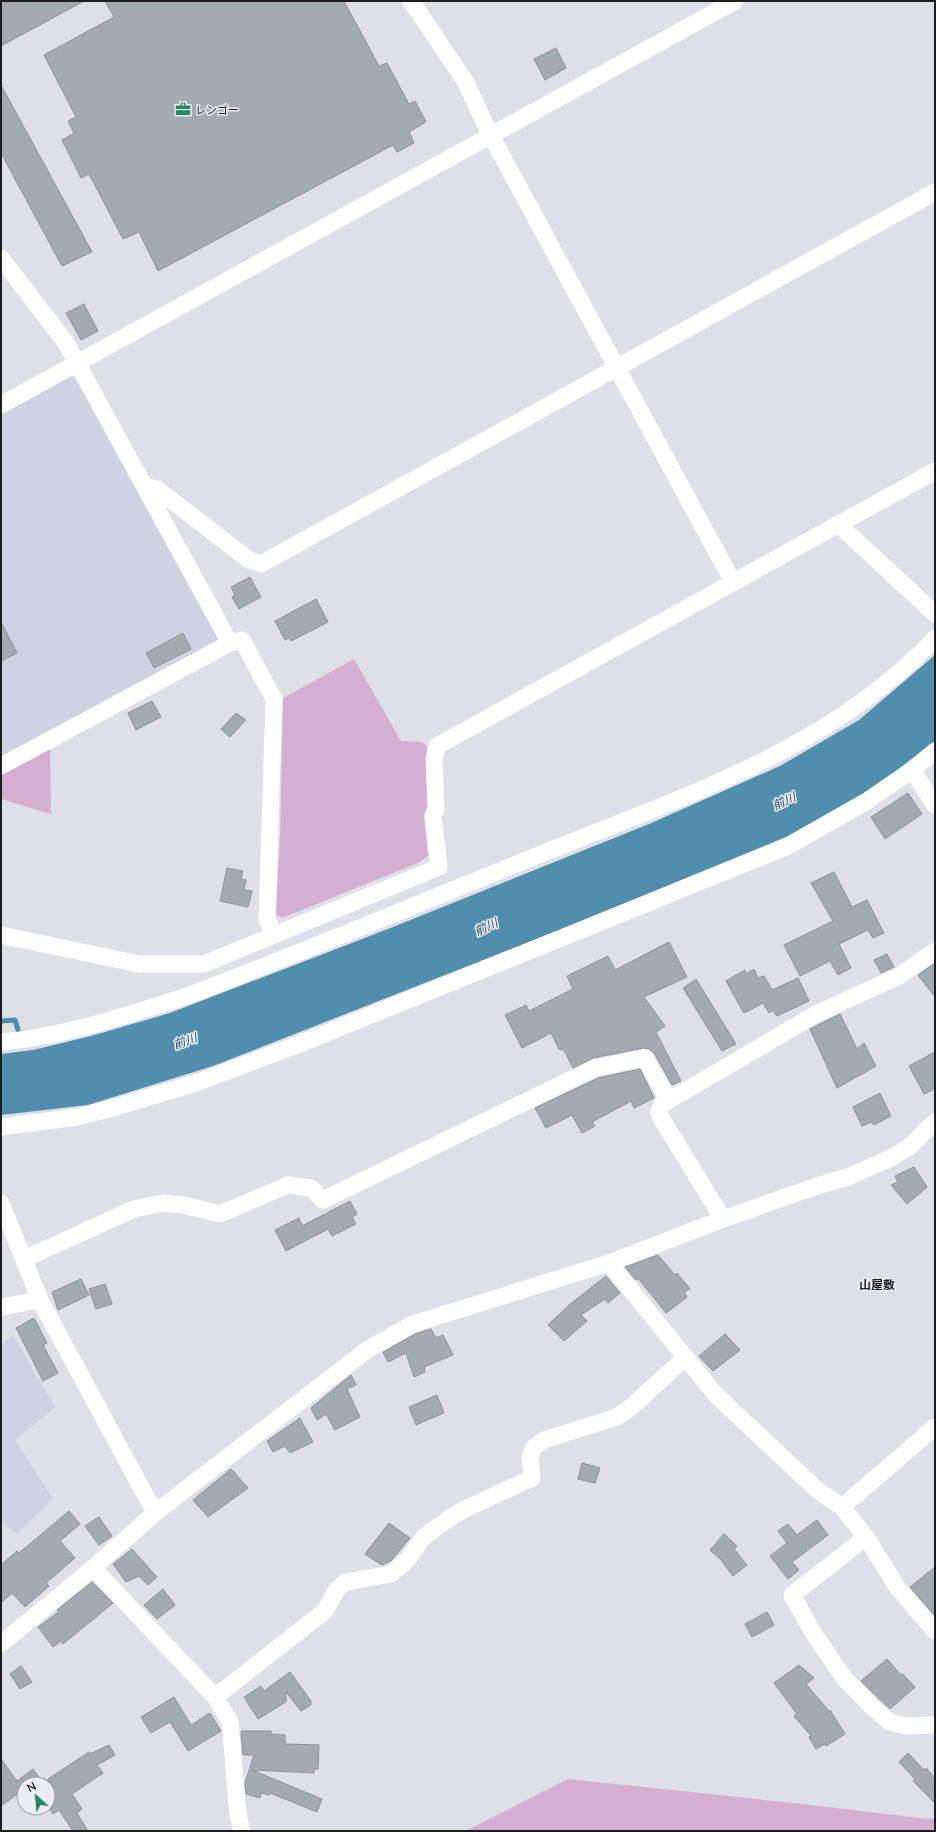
<svg xmlns="http://www.w3.org/2000/svg" width="936" height="1832" viewBox="0 0 936 1832" font-family="Lato,'Noto Sans JP',sans-serif">
<rect width="100%" height="100%" fill="#dedfe9"/>
<path fill="#d0d2e3" d="M69 376 80 380 221 636 218 643 1 761V413Z
M13 1335 55 1407 15 1440 53 1499 17 1534 1 1521V1345Z"/>
<path fill="#d4afd2" d="M354 659 401 741 422 742 427 747 429 809 424 814 428 856 418 863 282 918 276 915 280 837 283 698Z
M50 748 51 814 1 799V774Z
M568 1779 803 1804 928 1819 935 1818V1831H466Z"/>
<path fill="#518eae" d="M935 655V741L878 785 798 832 557 931 213 1066 88 1105 1 1115V1054L33 1050 91 1036 170 1013 388 929 649 824 780 766 859 720Z"/>
<g fill="none" stroke-linecap="round" stroke-linejoin="round">
<path stroke="#518eae" stroke-width="5" d="M1 1021 15 1020 18 1030"/>
</g>
<path fill="#a4aab1" stroke="#8c9299" d="M1 1H84L1 46Z
M105 1H344L379 66 387 63 409 104 415 101 426 122 409 132 414 143 397 152 393 145 158 271 139 232 123 239 89 174 81 178 62 140 74 133 68 121 76 117 44 55 114 17Z
M556 48 566 68 545 80 534 59Z
M1 85 92 252 62 266 1 153Z
M84 304 98 331 81 340 66 313Z
M250 577 261 597 239 609 232 597 235 595 231 587Z
M316 599 328 622 291 641 289 638 285 640 275 621Z
M1 622 17 653 1 661Z
M183 633 191 649 154 668 146 653Z
M152 701 161 717 136 730 128 713Z
M236 713 246 720 230 737 221 729Z
M908 793 922 814 885 839 871 817Z
M227 868 243 871 241 879 246 880 244 890 252 891 248 907 220 901Z
M834 872 852 907 867 900 884 933 873 938 868 930 839 944 851 968 838 975 830 961 800 976 784 945 833 921 811 883Z
M669 942 687 977 644 997 665 1026 656 1032 681 1081 672 1085 654 1053 649 1049 643 1048 593 1058 573 1068 564 1050 559 1049 551 1033 522 1048 505 1015 526 1005 529 1011 573 989 567 976 608 956 615 970Z
M887 954 894 967 881 973 874 960Z
M935 963V997L918 975Z
M754 969 758 978 764 976 772 990 798 978 809 1001 777 1016 773 1010 769 1013 763 1003 744 1013 726 981 745 970 746 974Z
M696 979 736 1044 722 1051 683 988Z
M840 1014 857 1049 864 1043 876 1066 837 1088 810 1029Z
M935 1052V1089L924 1094 909 1066Z
M640 1069 654 1098 634 1108 631 1101 592 1122 595 1126 582 1133 572 1115 546 1128 535 1108 598 1078Z
M880 1093 891 1116 874 1125 871 1122 862 1126 853 1107Z
M914 1167 927 1187 907 1204 891 1185 898 1182 895 1176Z
M350 1201 357 1214 352 1217 356 1224 332 1236 328 1229 286 1251 275 1230 299 1218 302 1226Z
M658 1255 675 1275 677 1273 690 1289 684 1292 687 1297 666 1313 638 1278 636 1280 625 1267Z
M606 1276 620 1293 608 1303 605 1299 581 1315 587 1321 564 1341 548 1325 569 1305Z
M81 1279 89 1295 58 1310 52 1292Z
M105 1284 112 1304 96 1309 89 1289Z
M34 1318 47 1343 43 1345 58 1373 43 1381 16 1328Z
M431 1329 436 1338 443 1335 453 1355 424 1367 425 1372 414 1377 406 1353 388 1362 383 1352 415 1334Z
M725 1334 740 1350 713 1371 699 1356Z
M351 1375 356 1385 347 1389 360 1417 335 1430 326 1414 317 1420 311 1408Z
M437 1395 444 1413 416 1425 409 1407Z
M300 1418 313 1442 290 1453 285 1446 273 1452 267 1441Z
M582 1463 600 1468 595 1483 578 1479Z
M231 1469 248 1488 208 1517 193 1500Z
M69 1511 80 1524 60 1541 75 1558 46 1583 49 1586 25 1607 12 1593 1 1603V1565L17 1551 19 1553Z
M99 1517 112 1536 99 1545 85 1526Z
M817 1520 828 1535 792 1562 799 1570 788 1579 770 1556 787 1543 778 1531 788 1524 797 1535Z
M389 1523 410 1538 391 1561 382 1565 365 1554Z
M724 1534 737 1546 734 1549 747 1565 733 1576 721 1560 710 1550Z
M132 1549 157 1577 148 1585 139 1576 126 1582 113 1564Z
M935 1567V1616L910 1587Z
M92 1582 113 1603 63 1644 61 1641 53 1647 38 1627 59 1612 57 1610Z
M163 1589 175 1605 157 1619 144 1605Z
M767 1612 774 1625 752 1637 745 1624Z
M887 1659 901 1675 903 1674 915 1687 890 1709 861 1681Z
M799 1665 814 1678 806 1684 829 1711 830 1710 845 1734 826 1746 825 1744 816 1749 809 1737 811 1736 794 1716 797 1714 774 1683Z
M21 1666 32 1682 20 1689 10 1674Z
M290 1672 311 1701V1705L301 1711 286 1692V1702L258 1719 244 1697 261 1686 264 1691Z
M174 1697 191 1725 210 1713 221 1731 188 1751 170 1722 151 1733 141 1717Z
M241 1731H271V1734L285 1735V1744L319 1745 318 1769H314V1773L252 1770 322 1799 317 1812 270 1793 269 1795 261 1793 260 1798 246 1794 245 1783 254 1755H243Z
M109 1745 115 1755 97 1765 103 1773 72 1794 82 1809 77 1813 88 1831H73L59 1810 53 1814 48 1807V1779L89 1752 90 1754Z
M908 1753 924 1770 926 1768 935 1778V1803L913 1781 915 1779 899 1762Z
M1 1759 17 1781 33 1769 44 1784H20L24 1789 1 1806Z"/>
<g fill="none" stroke-linecap="round" stroke-linejoin="round">
<path stroke="#fff" stroke-width="17" d="M411 1 465 81 490 134 733 582
M1 258 66 343 230 643 1 766
M1 405 735 1
M145 486 157 489 249 560 261 564 935 192
M838 524 935 614
M230 643 242 640 274 699 267 920 275 934
M912 770 935 805
M1 935 139 964H204L439 867 433 816 436 809 434 759 437 746 935 471
M1 1042C65 1037 126 1015 187 996 306 951 423 902 541 854 680 798 830 750 935 638
M1 1127 77 1117 116 1107 196 1083 297 1045 786 847 867 801 912 770 935 751
M1 1203 40 1300 155 1513
M723 1219 661 1118 659 1111 661 1105 816 1014 899 976 935 951
M24 1259 134 1209 163 1203 183 1205 220 1214 288 1185 311 1188 323 1200 595 1068 645 1058 668 1099
M609 1263 716 1395 816 1489 842 1507 866 1537 897 1587 935 1631
M1 1307 40 1300
M842 1507 935 1427
M866 1537 792 1595 812 1631 844 1678 872 1707 890 1722 906 1726 935 1725
M93 1568 215 1697 230 1722 238 1815 242 1831
M1 1644 93 1568 155 1513 367 1350 413 1324 609 1263 723 1219 820 1185 848 1177 891 1158 909 1147 935 1122
M215 1697 325 1611 337 1589 346 1582 391 1574 407 1560 424 1537 447 1520 463 1510 532 1478 530 1458 533 1448 544 1440 617 1417 630 1408 685 1358"/>
</g>
<defs>
<g id="office-bare" transform="scale(1.2)"><path d="M-6-3h4V-5.5h4V-3h4V5H-6ZM-1-4.5V-3h2v-1.5ZM-6 0V1H6V0Z" fill="#268760" stroke="#ebecf6" stroke-width="2.5" paint-order="stroke"/></g>
</defs>
<g fill-rule="evenodd">
<use href="#office-bare" x="183" y="109"/>
</g>
<g text-anchor="middle" dominant-baseline="central" stroke-width="3" stroke-linejoin="round" paint-order="stroke">
<g font-size="11" fill="#1d1d20" stroke="#ebecf6" text-anchor="start">
<text x="195" y="109">レンゴー</text>
</g>
<g font-size="12" font-style="italic" fill="#21516a" stroke="#ebecf6">
<text transform="translate(784 801) rotate(-24)">前川</text>
<text transform="translate(486 927) rotate(-24)">前川</text>
<text transform="translate(185 1041) rotate(-19)">前川</text>
</g>
<g font-size="12" font-weight="bold" fill="#1d1d20" stroke="#ebecf6">
<text x="877" y="1284">山屋敷</text>
</g>
</g>
<rect width="936" height="1832" fill="none" stroke="#1d1d20" stroke-width="4"/>
<g transform="translate(36 1796) rotate(333)"><circle r="19" fill="#ebecf6" stroke="#9999a0"/>
<path d="M0-3L7 15L0 10L-7 15Z" fill="#268760"/>
<text y="-6" font-size="11" font-weight="bold" text-anchor="middle" fill="#1d1d20">N</text>
</g>
</svg>
